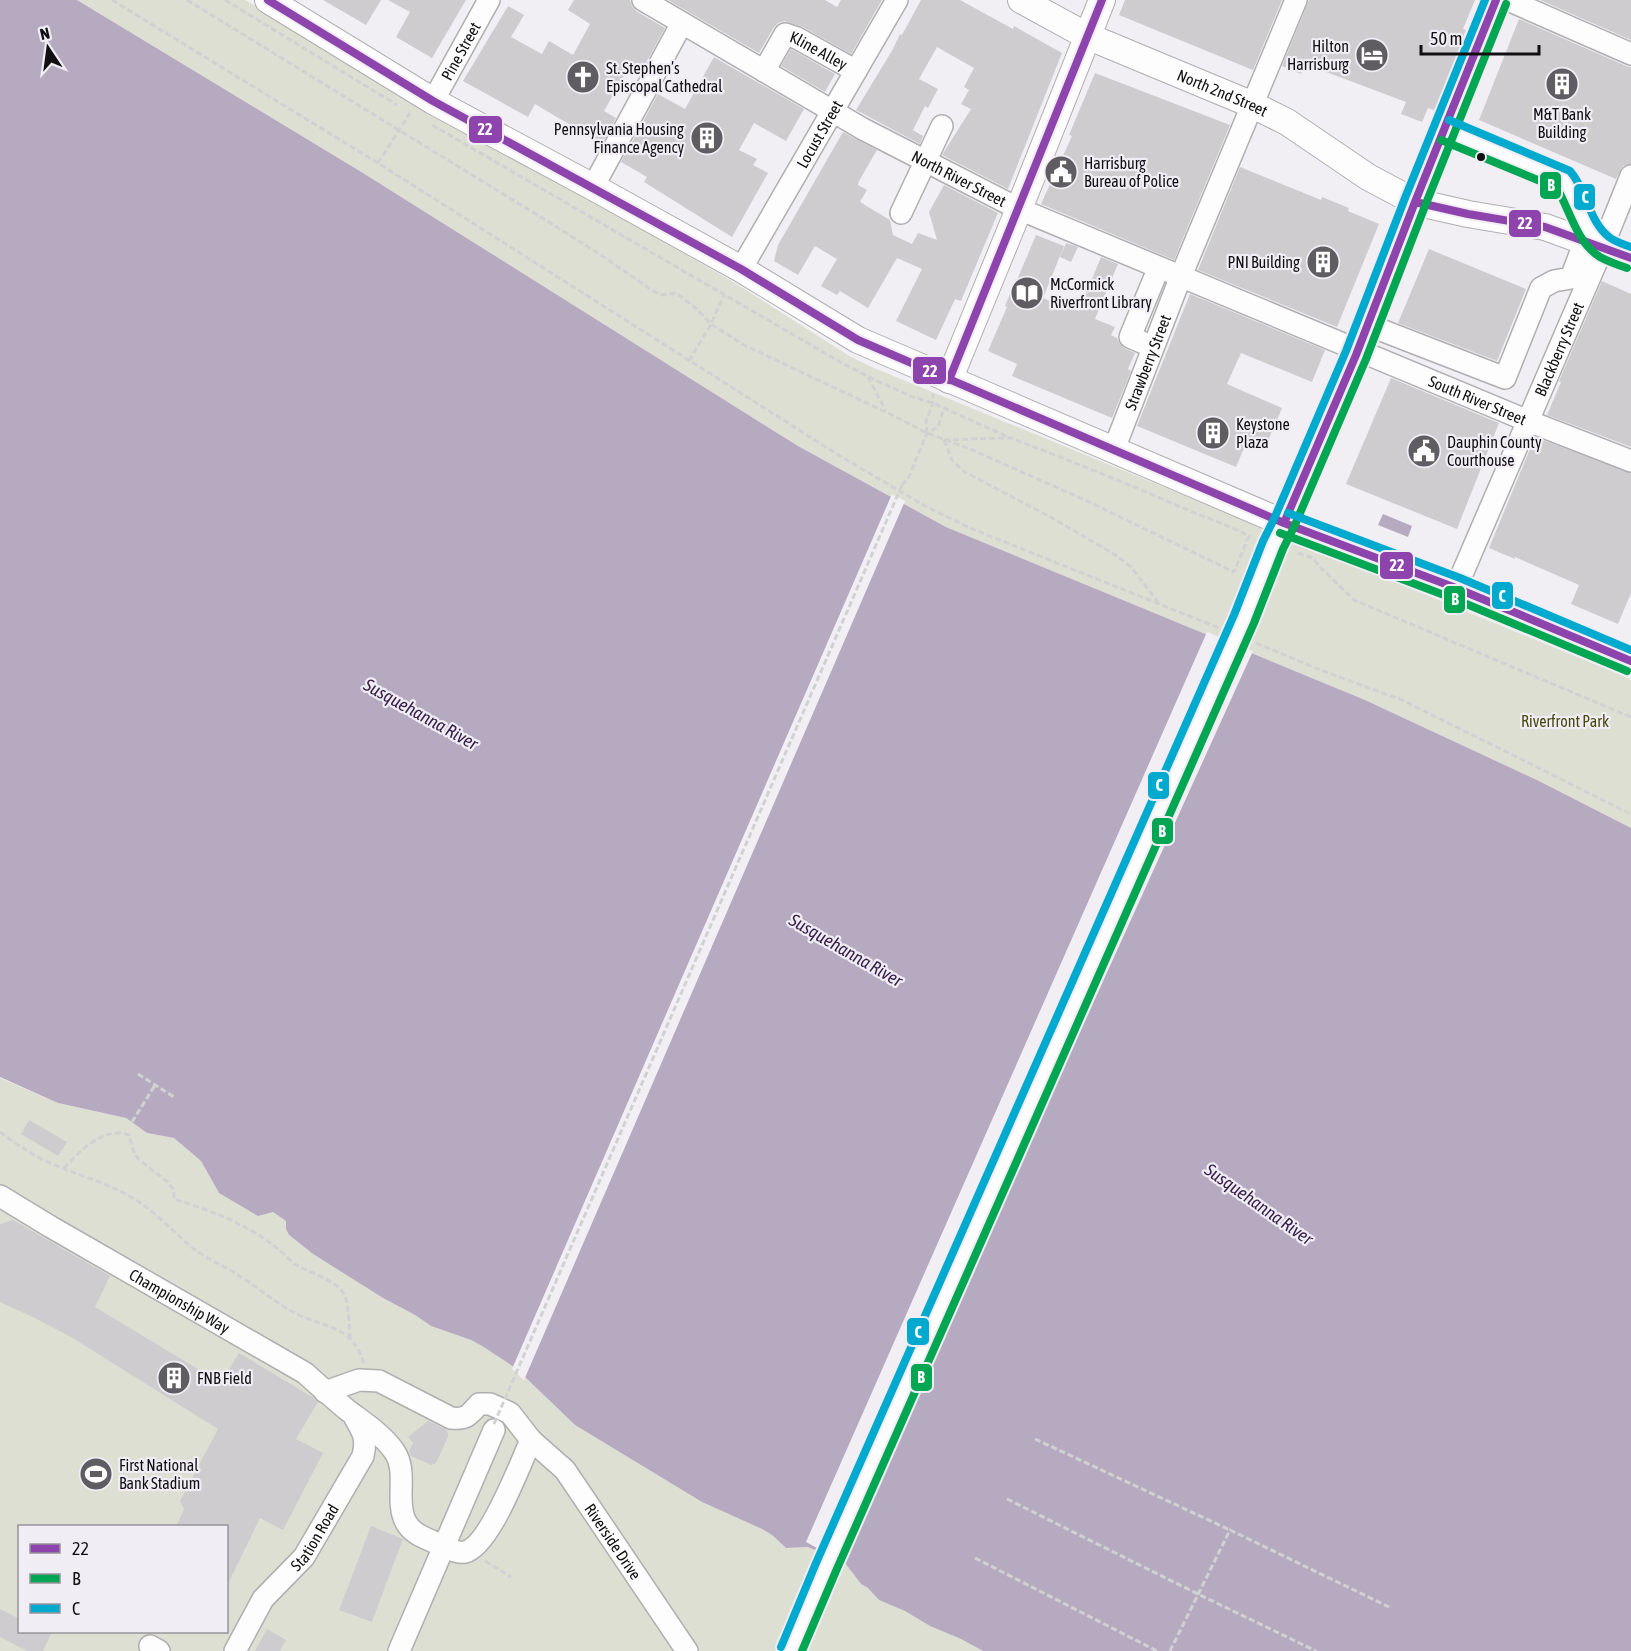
<svg xmlns="http://www.w3.org/2000/svg" width="1631" height="1651" viewBox="0 0 1631 1651" font-family="'Asap Condensed',sans-serif">
<rect width="100%" height="100%" fill="#f1eff3"/>
<path fill="#dedfd3" fill-rule="evenodd" d="M77 0H245L735 283 851 357 874 368 1626 677 1631 680V828L1539 781 1365 700 946 527 798 446 363 173Z
M0 1078 58 1103 126 1118 147 1133 174 1138 201 1161 219 1193 273 1212 283 1218 286 1221V1229L289 1235 313 1254 383 1298 415 1315 431 1326 471 1340 482 1346 511 1365 524 1376 575 1425 702 1502 762 1529 772 1535 786 1548 808 1547 845 1563 861 1584 868 1588 880 1600 905 1611 930 1626 961 1639 983 1651H0ZM20 1526H226V1632H20Z"/>
<path fill="#b6aac1" d="M0 0H77L363 173 798 446 946 527 1365 700 1539 781 1631 828V1651H983L961 1639 930 1626 905 1611 879 1600 868 1588 861 1584 845 1563 808 1547 786 1548 772 1535 762 1529 702 1502 575 1425 524 1376 511 1365 482 1346 471 1340 431 1326 415 1315 383 1298 313 1254 289 1235 286 1229V1221L273 1212 258 1216 219 1193 201 1161 174 1138 147 1133 126 1118 58 1103 0 1077Z
M1383 514 1412 526 1408 537 1378 525Z"/>
<path fill="#f1eff3" d="M892 494 905 501 524 1380 512 1369Z
M1207 632 1253 651 1000 1208 845 1563 806 1542Z"/>
<path fill="#cecccf" d="M323 0H381L366 25Z
M388 0H466L432 58 396 37 410 12Z
M574 0H630L632 6 636 11 665 28 641 72 630 65 604 111 616 118 602 144 535 104 528 117 463 81 508 6 524 15 511 37 542 54 549 41 573 55 590 24 568 10Z
M668 0H825L837 7 841 0H882L851 54 803 27 784 21 778 23 774 27 759 53Z
M921 0H960L1013 29 1014 26 1062 53 1008 189 942 155 971 109 961 104 969 90 964 87 974 68 937 47 919 79 938 89 928 108 925 106 913 130 923 136 920 144 856 110 893 49 900 34 902 35Z
M1125 0H1282L1253 70 1119 15Z
M1309 0H1475L1463 29 1466 30 1460 45H1462L1436 111 1428 108 1422 122 1401 114 1406 102 1305 64 1301 74 1282 66Z
M1540 0H1631V40Z
M1519 19 1626 66 1631 67V164L1623 166 1616 179 1479 120Z
M791 49 835 74 825 92 781 66Z
M714 57 804 109 786 141 754 123 739 150 757 159 753 165 768 173 732 237 644 182 647 177 621 162 658 94 685 109Z
M1095 73 1230 125 1174 260 1041 204 1072 136 1069 135Z
M843 132 877 150 859 181 858 185 867 190 860 202 890 220 893 235 912 244 918 233 937 240 929 212 944 185 998 213 961 301 955 299 936 340 896 321 922 269 897 258 868 308 840 291 837 295 821 286 837 259 815 246 798 275 774 261 778 245Z
M1240 167 1321 200 1322 197 1349 208 1348 211 1379 224 1337 327 1198 270Z
M1036 235 1064 246 1043 298 1067 309 1068 306 1079 311 1101 257 1118 264 1095 319 1115 327 1111 335 1117 338 1120 344 1124 348 1135 353 1128 369 1131 371 1112 418 1012 376 1017 364 988 351 1007 307 1005 306 1016 279 1017 280Z
M1066 243 1078 247 1071 262 1060 257Z
M1429 249 1526 289 1497 361 1398 323Z
M1602 281 1631 294V447L1547 415 1561 382 1559 381Z
M1190 294 1325 350 1312 382 1241 353 1227 384 1282 408 1265 448 1247 441 1236 467 1137 426Z
M1391 378 1499 423 1457 529 1346 484Z
M1535 437 1631 473V593L1618 624 1571 604 1579 585 1515 557V559L1489 548Z
M29 1120 67 1142 58 1156 21 1134Z
M13 1220 110 1276 95 1307 221 1383 239 1353 314 1398 318 1402 296 1439 323 1453 283 1530 260 1518 226 1588V1527H176L184 1509 180 1501 218 1429 71 1337 35 1318 0 1302V1224Z
M428 1421 445 1429 448 1433V1437L436 1463 431 1465 411 1456 409 1451 413 1443 408 1437Z
M371 1526 403 1539 372 1622 339 1610Z
M0 1609 20 1619V1632H52L43 1651H27L0 1637Z
M267 1629 286 1640 280 1651H255Z"/>
<g fill="none" stroke-linecap="round" stroke-linejoin="round">
<g stroke="#b0aeb1" stroke-width="24">
<g id="minor">
<path id="s1" d="M643 0 863 129 1019 209 1528 421 1631 461"/>
<path d="M1508 0 1631 54"/>
<path id="s2" d="M764 71 785 34 797 38 856 71"/>
<path id="s3" d="M433 101 489 0"/>
<path d="M1445 130 1564 180 1569 187 1581 215 1603 247"/>
<path d="M593 187 682 23"/>
<path d="M901 213 942 126"/>
<path id="s4" d="M741 269 897 0"/>
<path d="M1368 325 1505 378 1541 288 1554 281 1571 278 1585 241"/>
<path d="M1153 347 1130 337 1154 279"/>
<path id="s5" d="M1114 449 1181 276 1296 0"/>
<path id="s6" d="M1456 588 1596 263 1631 176"/>
<path id="s7" d="M0 1196 51 1227 305 1373C318 1385 332 1397 346 1409 363 1422 382 1434 394 1451 408 1471 396 1497 404 1518 410 1534 425 1538 439 1544 447 1547 457 1554 465 1552 490 1546 520 1464 531 1440"/>
<path id="s8" d="M325 1392 359 1380 379 1381 451 1418C467 1420 470 1414 479 1404H490L510 1413 531 1440 565 1470 687 1651"/>
<path d="M150 1646 159 1651"/>
<path id="s9" d="M235 1651 263 1599 304 1557 363 1456C367 1438 364 1434 355 1418"/>
<path d="M399 1651 494 1430"/>
</g>
</g>
<g stroke="#b0aeb1" stroke-width="28">
<g id="major">
<path d="M268 0 433 101 593 187 741 269 858 340 1284 523 1456 588 1631 661"/>
<path id="s10" d="M1021 0 1087 36 1253 105 1287 122 1368 177 1415 202 1468 214 1545 227 1631 258"/>
<path d="M949 380 1019 209 1102 0"/>
<path d="M1244 619 1273 545 1284 523 1356 355 1415 202 1496 0"/>
<path d="M791 1651 826 1567"/>
</g>
</g>
<path stroke="#d2d1d2" stroke-width="3" stroke-dasharray="6 3" stroke-linecap="butt" d="M112 0 378 163 840 456 925 506 970 528 1219 628
M187 0 552 224 604 257 653 291 662 295 676 293 697 309 711 324 746 346 890 414 927 433 970 449 1085 500 1234 572 1249 536C1230 526 1210 519 1190 511 1131 485 1071 461 1011 438H1000L944 440
M225 0 397 105
M432 125 842 363 877 381 913 397 933 403 1008 437
M378 163 410 113
M689 361 711 324 724 295
M868 377 886 411
M927 433 926 421 933 403V394
M944 440 952 460 963 471 1054 519 1117 556 1131 567 1158 602
M902 485 909 477 927 433 938 427 944 408
M1298 553 1313 558 1319 566 1354 600 1631 717
M1256 643 1323 671 1402 700 1631 814
M138 1074 174 1097
M132 1122 155 1085
M0 1132C16 1144 32 1155 50 1163 77 1175 105 1182 131 1197 154 1210 173 1232 194 1249 209 1260 226 1267 241 1277 260 1289 278 1305 299 1315 329 1329 353 1326 364 1364
M64 1168C80 1151 103 1126 129 1135L133 1150 139 1160 168 1182 174 1190V1199C209 1210 245 1223 274 1246 282 1251 288 1259 295 1264 309 1273 338 1280 345 1296 349 1306 349 1326 350 1337
M1035 1439 1230 1530
M1007 1499 1198 1594 1316 1651
M975 1558 1157 1651
M485 1561 511 1577
M1170 1651 1230 1530 1389 1607"/>
<use href="#minor" stroke="#fdfdfd" stroke-width="21"/>
<use href="#major" stroke="#fdfdfd" stroke-width="26"/>
<g stroke="#b0aeb1" stroke-width="28" stroke-linecap="butt">
<path id="major-bridge" d="M826 1567 1244 619"/>
</g>
<path stroke="#d2d1d2" stroke-width="3" stroke-dasharray="6 3" stroke-linecap="butt" d="M494 1424 902 485"/>
<use href="#major-bridge" stroke="#fdfdfd" stroke-width="26"/>
<g stroke="#f1edf5" stroke-width="12">
<path id="bus-1" d="M268 0 433 101 741 269 858 340 1284 523 1456 588 1631 661
M1415 202 1468 214 1545 227 1631 258
M949 380 1102 0
M1284 523 1356 355 1415 202 1496 0"/>
</g>
<g stroke="#f1edf5" stroke-width="12">
<path id="bus-2" d="M1441 140 1557 188C1570 211 1577 243 1600 257 1609 262 1618 265 1627 268
M1280 533 1452 598 1627 671
M802 1651 836 1571 1254 623 1283 549 1294 527 1366 359 1425 206 1506 4"/>
</g>
<g stroke="#f1edf5" stroke-width="12">
<path id="bus-3" d="M1449 120 1570 171C1587 190 1589 222 1609 237 1615 242 1623 244 1631 247
M1288 513 1460 578 1631 650
M781 1647 816 1563 1234 615 1263 541 1274 519 1346 351 1405 198 1485 0"/>
</g>
<use href="#bus-1" stroke="#8e44ad" stroke-width="8"/>
<use href="#bus-2" stroke="#00a651" stroke-width="8"/>
<use href="#bus-3" stroke="#00a9ce" stroke-width="8"/>
</g>
<defs>
<g id="hotel-disc" transform="scale(1.725)"><circle r="9.5" fill="#5f5d61" stroke="#f1edf5"/><path d="M-6-4.5h1.5V1H6V5H4.5V3h-9V5H-6ZM-4 0a1.8 1.8 0 1 1 3.6 0ZM.5 0V-2.5h3Q6-2.5 6 0Z" fill="#fff"/></g>
<g id="church-disc" transform="scale(1.725)"><circle r="9.5" fill="#5f5d61" stroke="#f1edf5"/><path d="M-1.2-6h2.4v3.5h3.3v2.4h-3.3V6h-2.4V-.1h-3.3v-2.4h3.3Z" fill="#fff"/></g>
<g id="building-disc" transform="scale(1.725)"><circle r="9.5" fill="#5f5d61" stroke="#f1edf5"/><path d="M-4-6H4V6H1V3H-1V6H-4ZM-2.5-4.3h1.7v1.8h-1.7ZM.8-4.3h1.7v1.8H.8ZM-2.5-1h1.7V.8h-1.7ZM.8-1h1.7V.8H.8Z" fill="#fff"/></g>
<g id="civic-disc" transform="scale(1.725)"><circle r="9.5" fill="#5f5d61" stroke="#f1edf5"/><path d="M-.6-6.5H3V-4.5H.6V-3L4-1V1h2V6H-6V1h2V-1L-.6-3ZM-1.2 2.5V6h2.4V2.5Z" fill="#fff"/></g>
<g id="library-disc" transform="scale(1.725)"><circle r="9.5" fill="#5f5d61" stroke="#f1edf5"/><path d="M-6-4Q-3-5.5-.7-3.5V5Q-3 3-6 4ZM6-4Q3-5.5 .7-3.5V5Q3 3 6 4Z" fill="#fff"/></g>
<g id="stadium-disc" transform="scale(1.725)"><circle r="9.5" fill="#5f5d61" stroke="#f1edf5"/><path d="M0-5a6.5 5 0 1 0 0 10a6.5 5 0 1 0 0-10ZM-3.5-1.8h7v3.6h-7Z" fill="#fff"/></g>
</defs>
<g fill-rule="evenodd">
<use href="#hotel-disc" x="1372" y="55"/>
<use href="#church-disc" x="583" y="77"/>
<use href="#building-disc" x="1562" y="84"/>
<use href="#building-disc" x="707" y="138"/>
<use href="#civic-disc" x="1061" y="172"/>
<use href="#building-disc" x="1323" y="262"/>
<use href="#library-disc" x="1027" y="293"/>
<use href="#building-disc" x="1213" y="433"/>
<use href="#civic-disc" x="1424" y="451"/>
<use href="#building-disc" x="174" y="1378"/>
<use href="#stadium-disc" x="96" y="1474"/>
</g>
<circle fill="#110f12" stroke="#f1edf5" stroke-width="2" cx="1481" cy="157" r="5"/>
<g text-anchor="middle" dominant-baseline="central" stroke-width="4.5" stroke-linejoin="round" paint-order="stroke">
<g font-size="16" fill="#110f12" stroke="#f1edf5" text-anchor="start">
<text x="1349" y="46" text-anchor="end">Hilton<tspan x="1349" dy="18">Harrisburg</tspan></text>
<text x="606" y="68">St. Stephen’s<tspan x="606" dy="18">Episcopal Cathedral</tspan></text>
<text x="1562" y="114" text-anchor="middle">M&amp;T Bank<tspan x="1562" dy="18">Building</tspan></text>
<text x="684" y="129" text-anchor="end">Pennsylvania Housing<tspan x="684" dy="18">Finance Agency</tspan></text>
<text x="1084" y="163">Harrisburg<tspan x="1084" dy="18">Bureau of Police</tspan></text>
<text x="1300" y="262" text-anchor="end">PNI Building</text>
<text x="1050" y="284">McCormick<tspan x="1050" dy="18">Riverfront Library</tspan></text>
<text x="1236" y="424">Keystone<tspan x="1236" dy="18">Plaza</tspan></text>
<text x="1447" y="442">Dauphin County<tspan x="1447" dy="18">Courthouse</tspan></text>
<text x="197" y="1378">FNB Field</text>
<text x="119" y="1465">First National<tspan x="119" dy="18">Bank Stadium</tspan></text>
</g>
<g font-size="16" fill="#110f12" stroke="#f1edf5">
<text stroke="none"><textPath href="#s3" startOffset="57">Pine Street</textPath></text>
<text stroke="none"><textPath href="#s2" startOffset="80">Kline Alley</textPath></text>
<text stroke="none"><textPath href="#s10" startOffset="222">North 2nd Street</textPath></text>
<text stroke="none"><textPath href="#s4" startOffset="156">Locust Street</textPath></text>
<text stroke="none"><textPath href="#s1" startOffset="363">North River Street</textPath></text>
<text stroke="none"><textPath href="#s6" startOffset="260">Blackberry Street</textPath></text>
<text stroke="none"><textPath href="#s5" startOffset="93">Strawberry Street</textPath></text>
<text stroke="none"><textPath href="#s1" startOffset="927">South River Street</textPath></text>
<text stroke="none"><textPath href="#s7" startOffset="208">Championship Way</textPath></text>
<text stroke="none"><textPath href="#s9" startOffset="140">Station Road</textPath></text>
<text stroke="none"><textPath href="#s8" startOffset="369">Riverside Drive</textPath></text>
</g>
<g font-size="16" fill="#474a0d" stroke="#f1edf5">
<text x="1565" y="721">Riverfront Park</text>
</g>
<g font-size="18" font-style="italic" fill="#361e49" stroke="#f1edf5">
<text transform="translate(421 714) rotate(29)">Susquehanna River</text>
<text transform="translate(846 950) rotate(30)">Susquehanna River</text>
<text transform="translate(1259 1204) rotate(35)">Susquehanna River</text>
</g>
</g>
<g stroke="#f1edf5" stroke-width="2">
<rect x="468" y="115" width="35" height="29" rx="6" fill="#8e44ad"/>
<rect x="1539" y="171" width="23" height="29" rx="6" fill="#00a651"/>
<rect x="1573" y="183" width="23" height="28" rx="6" fill="#00a9ce"/>
<rect x="1508" y="209" width="34" height="29" rx="6" fill="#8e44ad"/>
<rect x="912" y="356" width="35" height="29" rx="6" fill="#8e44ad"/>
<rect x="1379" y="551" width="35" height="29" rx="6" fill="#8e44ad"/>
<rect x="1491" y="581" width="23" height="29" rx="6" fill="#00a9ce"/>
<rect x="1443" y="585" width="23" height="29" rx="6" fill="#00a651"/>
<rect x="1147" y="771" width="23" height="29" rx="6" fill="#00a9ce"/>
<rect x="1151" y="817" width="23" height="28" rx="6" fill="#00a651"/>
<rect x="906" y="1317" width="24" height="29" rx="6" fill="#00a9ce"/>
<rect x="910" y="1363" width="23" height="29" rx="6" fill="#00a651"/>
</g>
<g font-size="16" text-anchor="middle" font-weight="bold" fill="#fff">
<text x="485" y="135">22</text>
<text x="1551" y="191">B</text>
<text x="1585" y="203">C</text>
<text x="1525" y="229">22</text>
<text x="930" y="377">22</text>
<text x="1397" y="571">22</text>
<text x="1502" y="602">C</text>
<text x="1455" y="605">B</text>
<text x="1159" y="791">C</text>
<text x="1162" y="837">B</text>
<text x="918" y="1338">C</text>
<text x="921" y="1383">B</text>
</g>
<rect x="18" y="1525" width="210" height="108" fill="#f1edf5" stroke="#97949a" stroke-width="1.5"/>
<rect x="30" y="1544" width="30" height="9" fill="#8e44ad" stroke="#97949a" stroke-width="1.5"/>
<text x="72" y="1555" font-size="18" fill="#110f12">22</text>
<rect x="30" y="1574" width="30" height="9" fill="#00a651" stroke="#97949a" stroke-width="1.5"/>
<text x="72" y="1585" font-size="18" fill="#110f12">B</text>
<rect x="30" y="1604" width="30" height="9" fill="#00a9ce" stroke="#97949a" stroke-width="1.5"/>
<text x="72" y="1615" font-size="18" fill="#110f12">C</text>
<g transform="translate(48 48) rotate(347)" stroke="#f1edf5" stroke-width="4.5" paint-order="stroke">
<path d="M0-4.5L10 22L0 15L-10 22Z" fill="#110f12"/>
<text y="-9" font-size="16" font-weight="bold" text-anchor="middle" fill="#110f12">N</text>
</g>
<path d="M1421 45v9h118v-9" fill="none" stroke="#110f12" stroke-width="3"/>
<text x="1430" y="45" font-size="18" fill="#110f12" stroke="#f1edf5" stroke-width="4.5" paint-order="stroke">50 m</text>
</svg>
